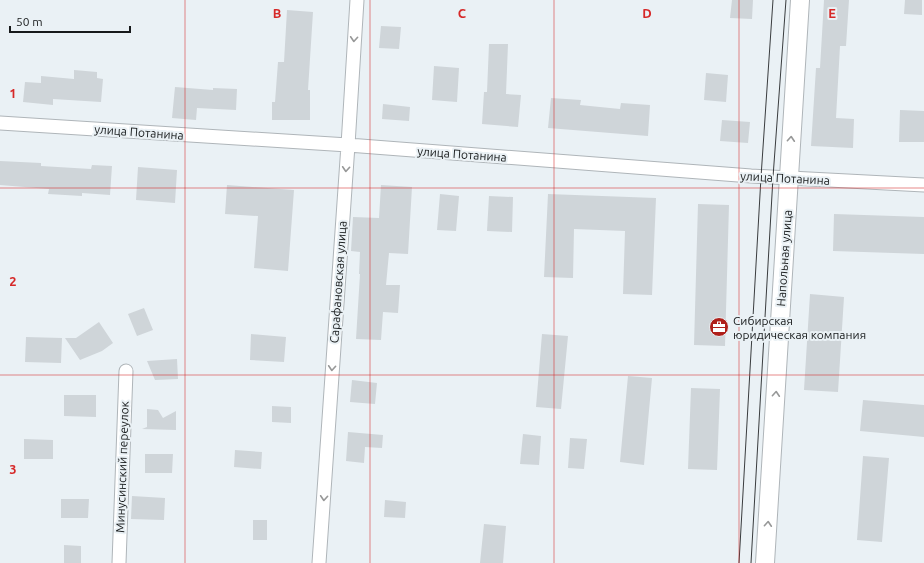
<svg xmlns="http://www.w3.org/2000/svg" width="924" height="563" viewBox="0 0 924 563" font-family="Ubuntu,sans-serif">
<rect width="100%" height="100%" fill="#eaf1f5"/>
<path fill="#cfd5d9" d="M732 0H753L752 19 730 18Z
M824 0H849L846 46H840L836 118 854 119 853 148 811 146 816 68H820Z
M905 0H922V15L904 14Z
M287 10 313 12 308 90H310V120H272V102H275L278 62H284Z
M381 26 401 27 399 49 379 48Z
M489 44H508L506 94 521 95 518 127 482 124 484 92H487Z
M434 66 459 68 457 102 432 100Z
M74 70 97 72V78L103 79 101 102 53 99V105L23 102 25 82 41 83V76L74 79Z
M706 73 728 75 726 102 704 100Z
M175 87 213 90V88L237 89 236 110 197 108 196 120 172 118Z
M551 98 581 100 580 105 620 109 621 103 650 105 648 136 548 128Z
M383 104 410 107 409 121 382 119Z
M900 110 924 111V142H899Z
M722 120 750 122 748 143 720 141Z
M0 161 41 163V166L91 169 92 165 112 166 110 195 82 193V196L48 194 49 189 0 185Z
M138 167 177 170 175 203 136 200Z
M227 185 294 190 288 271 254 268 258 216 225 214Z
M381 185 412 187 408 254 389 253 386 285H400L398 313 383 312 381 340 356 339 360 274H359L360 252 351 251 353 217 379 218Z
M440 194 459 196 456 231 437 230Z
M548 194 656 198 652 295 623 294 625 231 574 229 573 278 544 277Z
M489 196 513 197 512 232 487 231Z
M698 204 729 205 725 346 694 345Z
M834 214 924 217V254L833 251Z
M810 294 844 297 838 392 804 390Z
M144 308 153 330 137 336 128 314Z
M99 322 113 343 102 351 80 360 65 338H76Z
M251 334 286 337 284 362 250 360Z
M542 334 568 336 561 409 536 407Z
M26 337 62 338 61 363 25 362Z
M177 359 178 379 155 380 147 361Z
M628 376 652 378 644 465 620 462Z
M352 380 377 383 375 404 350 402Z
M691 388 720 389 717 470 688 469Z
M64 395H96V417L64 416Z
M863 400 924 405V437L860 431Z
M272 406 291 407V423L272 422Z
M147 409 158 410 163 418 176 411V430L142 429 147 427Z
M348 432 383 435 382 448 365 447 364 463 346 461Z
M523 434 541 436 539 465 520 464Z
M570 438 587 439 584 469 568 468Z
M24 439 53 440V459H24Z
M235 450 262 452 261 469 234 467Z
M145 454H173L172 473H145Z
M863 456 889 458 882 542 857 540Z
M132 496 165 498 164 520 131 519Z
M61 499H89L88 518H61Z
M385 500 406 502 405 518 384 517Z
M253 520H267V540H253Z
M484 524 506 526 503 563H480Z
M64 545 81 546V563H64Z"/>
<g fill="none" stroke-linecap="round" stroke-linejoin="round">
<g stroke="#afb5b9" stroke-width="15">
<path id="street" d="M0 123 348 145 751 176 924 185
M119 563 126 371
M319 563 348 145 357 0"/>
</g>
<g stroke="#afb5b9" stroke-width="20">
<path id="secondary" d="M765 563 800 0"/>
</g>
<use href="#street" stroke="#fff" stroke-width="13"/>
<use href="#secondary" stroke="#fff" stroke-width="18"/>
<path stroke="#393c3e" stroke-width="1" d="M739 563 761 177 773 0
M751 563 773 177 786 0"/>
</g>
<defs><path id="oneway-chevron" d="M-2-3.5L2.5 0L-2 3.5" fill="none" stroke-width="1.6" stroke-linecap="round" stroke-linejoin="round"/></defs>
<g stroke="#979898">
<use href="#oneway-chevron" transform="translate(354 39) rotate(94)"/>
<use href="#oneway-chevron" transform="translate(791 139) rotate(-86)"/>
<use href="#oneway-chevron" transform="translate(346 169) rotate(94)"/>
<use href="#oneway-chevron" transform="translate(332 368) rotate(94)"/>
<use href="#oneway-chevron" transform="translate(776 394) rotate(-86)"/>
<use href="#oneway-chevron" transform="translate(324 498) rotate(94)"/>
<use href="#oneway-chevron" transform="translate(768 524) rotate(-86)"/>
</g>
<path fill="none" stroke="#d62828" stroke-width="1" stroke-opacity="0.55" d="M185 0V563M370 0V563M554 0V563M739 0V563M0 188H924M0 375H924"/>
<defs>
<g id="office-disc" transform="scale(1)"><circle r="9.5" fill="#af1f1a" stroke="#eaf1f5"/><path d="M-6-3h4V-5.5h4V-3h4V5H-6ZM-1-4.5V-3h2v-1.5ZM-6 0V1H6V0Z" fill="#fff"/></g>
</defs>
<g fill-rule="evenodd">
<use href="#office-disc" x="719" y="327"/>
</g>
<g text-anchor="middle" dominant-baseline="central" stroke-width="4" stroke-linejoin="round" paint-order="stroke">
<g font-size="12" fill="#171a1b" stroke="#eaf1f5">
<text transform="translate(139 132) rotate(4)">улица Потанина</text>
<text transform="translate(462 154) rotate(4)">улица Потанина</text>
<text transform="translate(785 178) rotate(3)">улица Потанина</text>
<text transform="translate(784 258) rotate(-86)">Напольная улица</text>
<text transform="translate(338 282) rotate(-86)">Сарафановская улица</text>
<text transform="translate(122 467) rotate(-88)">Минусинский переулок</text>
</g>
<g font-size="12" fill="#171a1b" stroke="#eaf1f5" text-anchor="start">
<text x="733" y="320">Сибирская<tspan x="733" dy="14">юридическая компания</tspan></text>
</g>
</g>
<g font-size="13" text-anchor="middle" font-weight="bold" fill="#d62828" stroke="#eaf1f5" stroke-width="4" stroke-linejoin="round" paint-order="stroke">
<text x="277" y="18">B</text>
<text x="462" y="18">C</text>
<text x="647" y="18">D</text>
<text x="832" y="18">E</text>
<text x="13" y="98">1</text>
<text x="13" y="286">2</text>
<text x="13" y="474">3</text>
</g>
<path d="M10 26v6h120v-6" fill="none" stroke="#171a1b" stroke-width="2"/>
<text x="16" y="26" font-size="12" fill="#171a1b" stroke="#eaf1f5" stroke-width="3" paint-order="stroke">50 m</text>
</svg>
